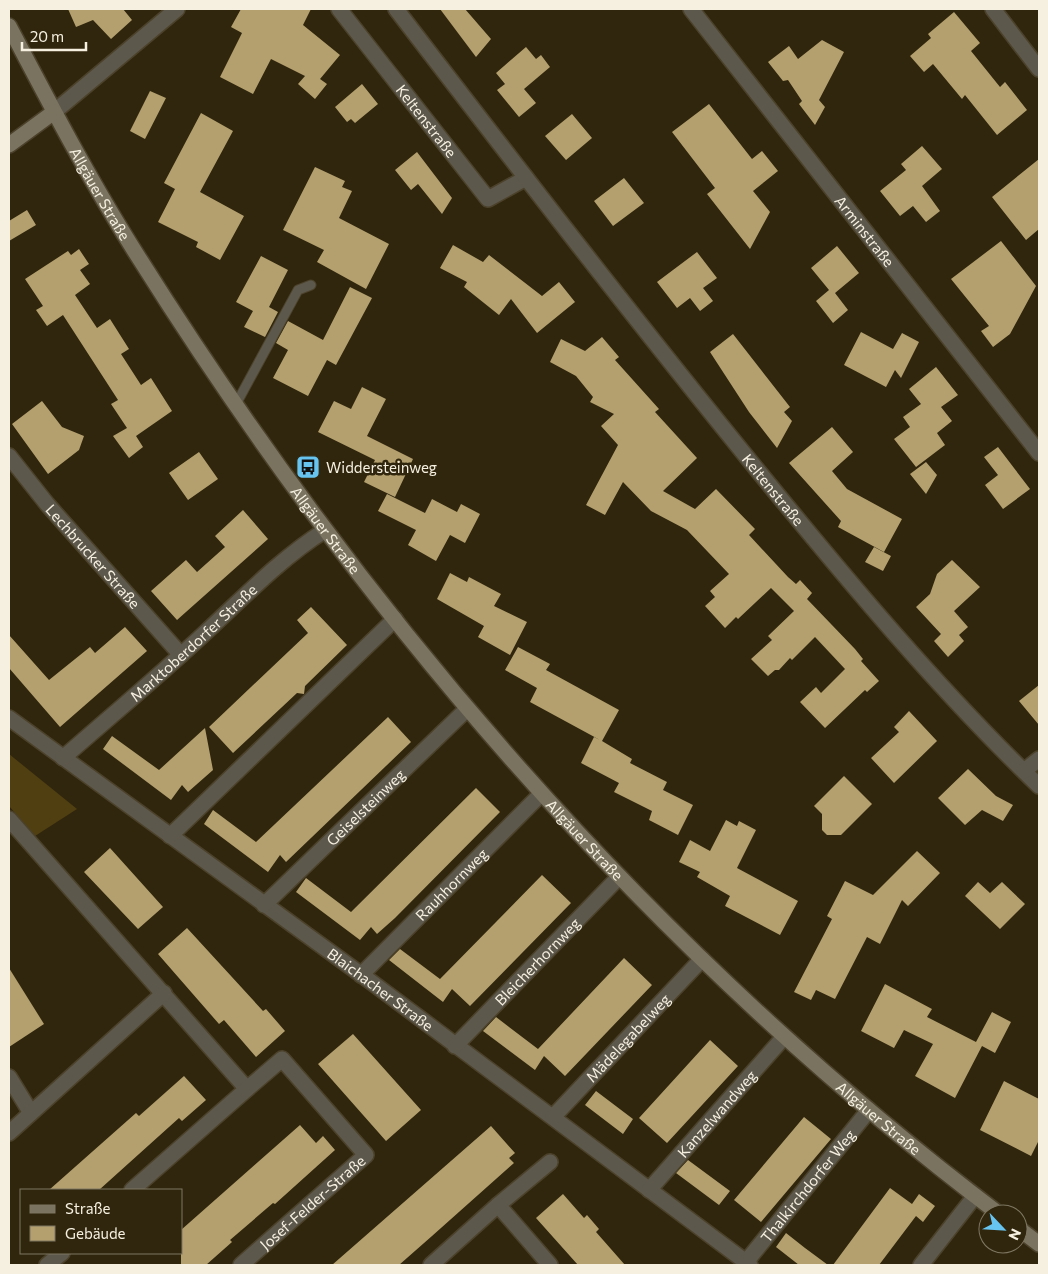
<svg xmlns="http://www.w3.org/2000/svg" width="1048" height="1274" viewBox="0 0 1048 1274" font-family="Commissioner,sans-serif">
<rect width="100%" height="100%" fill="#30260d"/>
<path fill="#503f11" d="M9 754 77 809 35 836 9 806Z"/>
<path fill="#b4a06e" d="M68 9H123L132 20 111 39 93 20 76 27Z
M241 9H311L303 25 340 55 320 79 327 84 315 99 298 84 305 76 271 59 253 94 220 77 242 33 231 27Z
M440 9H465L491 39 476 57Z
M954 12 980 43 971 51 1000 87 1005 82 1027 110 997 135 965 95 962 99 933 64 924 72 910 56 931 38 928 34Z
M822 40 844 52 819 100 825 107 815 125 799 104 802 101 788 80 783 81 768 62 789 46 798 59Z
M526 47 536 59 541 55 550 67 524 89 536 103 519 117 497 90 505 84 496 73Z
M362 84 378 104 355 123 351 119 347 122 335 107Z
M150 91 166 98 145 139 130 131Z
M709 104 752 159 762 151 778 171 753 191 770 212 750 249 707 194 715 188 672 132Z
M201 113 233 131 200 192 244 216 220 260 196 247 198 242 158 222 175 189 164 183Z
M572 114 592 138 566 160 545 136Z
M922 146 942 169 922 186 940 211 926 222 913 206 900 216 880 191 906 170 901 164Z
M417 152 452 198 442 214 418 184 411 190 395 170Z
M1039 159V229L1026 240 992 197Z
M315 167 345 181 342 187 352 191 339 218 389 244 366 289 317 262 324 250 283 230Z
M624 178 644 203 613 226 594 201Z
M27 210 36 225 9 241V221Z
M1001 241 1036 286 1010 334 993 347 981 331 989 326 951 279Z
M453 245 483 262 489 255 542 296 559 282 575 302 537 333 511 299 499 315 464 287 467 282 440 268Z
M837 246 859 273 835 293 848 310 833 323 816 301 829 290 811 268Z
M79 249 89 264 80 270 90 284 75 295 97 328 110 319 129 349 121 354 141 385 151 378 172 411 136 436 143 447 129 458 113 436 127 428 111 404 118 400 63 315 47 326 36 310 43 306 25 279 68 251 71 255Z
M697 252 717 278 703 288 713 301 700 311 690 298 677 308 657 282Z
M261 256 288 270 269 307 278 312 265 337 244 327 253 311 236 302Z
M350 287 372 298 336 365 327 360 308 396 273 378 288 350 276 343 288 321 323 340Z
M861 332 893 349 902 333 919 342 901 378 895 370 886 387 844 365Z
M733 334 790 407 784 412 792 421 777 448 749 412 710 352Z
M602 337 619 357 615 360 659 409 655 412 697 458 663 491 695 509 716 489 755 529 749 535 788 577 796 584 800 580 812 593 807 599 855 649 863 659 861 661 879 681 867 692 865 690 825 728 800 702 816 687 821 693 845 669 815 637 792 660 790 658 779 670H775L768 676 751 659 772 640 768 636 794 611 771 588 738 619 736 617 725 628 705 606 715 597 710 591 729 574 687 530 651 511 623 482 605 515 586 505 618 445 601 426 614 414 590 402 593 397 576 376 550 362 561 339 585 351Z
M936 367 958 395 941 407 952 421 937 433 945 445 916 467 894 439 910 427 903 417 921 404 909 389Z
M362 387 386 399 367 436 413 459 395 497 364 482 375 460 318 432 334 401 351 409Z
M42 401 62 427 84 436 79 450 48 474 12 424Z
M832 427 853 452 832 471 847 489 902 519 884 552 838 527 841 521 789 463Z
M998 447 1030 489 1003 509 985 485 998 475 984 457Z
M199 452 218 479 188 500 169 473Z
M926 462 937 475 926 494 910 474Z
M387 494 425 513 432 499 457 512 461 504 480 514 465 543 450 535 436 561 408 545 416 530 378 511Z
M243 510 268 539 177 620 151 591 186 560 197 572 225 547 215 536Z
M874 547 891 556 883 571 865 562Z
M952 560 980 587 954 611 968 627 959 635 964 641 948 657 934 641 941 634 916 607 930 594 937 574Z
M450 573 467 582 469 577 501 594 494 606 527 622 510 655 478 637 484 626 437 599Z
M311 607 347 645 305 686 304 694 297 693 233 753 209 727 308 633 297 620Z
M125 627 147 651 60 727 9 668V635L49 680 90 647 95 653Z
M518 647 550 664 546 670 619 710 602 741 632 759 630 763 667 782 663 790 693 805 678 835 649 820 652 811 614 792 619 783 581 763 594 737 600 740 530 702 537 688 505 670Z
M1039 685V725L1019 701Z
M909 711 937 741 894 783 871 758 899 732 894 727Z
M388 717 411 742 286 862 280 855 268 872 204 824 213 810 256 842Z
M205 728 213 770 188 792 182 785 171 800 103 749 112 736 159 770Z
M968 769 996 796 1013 805 1003 821 982 810 965 825 938 798Z
M844 776 872 804 841 835H827L822 830V814L814 806Z
M476 788 500 812 395 918 377 934 371 927 360 940 296 892 306 878 351 912Z
M726 820 737 826 739 821 756 830 737 868 798 901 780 935 725 906 730 896 697 877 700 872 679 862 690 840 710 851Z
M110 848 163 907 138 929 84 872Z
M917 851 940 873 908 906 902 900 880 944 867 937 835 999 816 990 811 1000 794 992 832 919 827 916 845 881 873 895Z
M542 875 571 903 470 1006 452 989 443 1002 389 960 400 949 440 979Z
M978 882 990 893 1002 882 1025 904 1000 929 965 896Z
M187 928 263 1011 266 1009 285 1031 256 1057 224 1020 219 1024 158 954Z
M624 958 652 985 565 1076 544 1056 535 1070 483 1031 496 1017 538 1049Z
M9 968 44 1024 9 1047Z
M885 984 932 1009 927 1017 976 1042 992 1012 1011 1022 995 1053 982 1046 955 1098 915 1076 933 1044 904 1030 894 1048 861 1031Z
M353 1034 421 1110 386 1141 318 1064Z
M710 1040 738 1066 667 1143 639 1118Z
M184 1076 206 1100 182 1121 179 1118 99 1190H49L136 1113 139 1116Z
M1004 1081 1039 1099V1140L1031 1156 980 1130Z
M596 1091 633 1119 623 1134 585 1105Z
M804 1117 831 1139 761 1222 734 1200Z
M300 1125 316 1143 323 1136 335 1150 275 1204 273 1203 230 1240 232 1242 206 1265H181V1230Z
M491 1126 515 1153 509 1158 514 1163 432 1236 399 1265H332Z
M688 1160 730 1191 719 1205 676 1173Z
M890 1188 912 1204 919 1194 935 1206 923 1222 916 1216 879 1265H833Z
M563 1194 584 1218 587 1215 599 1229 596 1232 625 1265H578L536 1218Z
M786 1233 805 1248 828 1265H799L776 1247Z"/>
<g fill="none" stroke-linecap="round" stroke-linejoin="round">
<g stroke="#4c422b" stroke-width="11">
<path id="service" d="M235 406 298 290 311 285"/>
</g>
<g stroke="#4c422b" stroke-width="18">
<g id="minor">
<path id="s1" d="M339 9 488 199 526 178"/>
<path id="s2" d="M396 9C515 164 635 320 759 472 848 581 938 689 1039 786"/>
<path id="s3" d="M691 9 1039 453"/>
<path d="M993 9 1039 69"/>
<path id="s4" d="M9 456 47 504 181 655"/>
<path id="s5" d="M9 718 370 981 750 1265"/>
<path id="s6" d="M63 758C111 716 160 675 206 632 244 597 280 559 324 531"/>
<path d="M1024 771 1039 759"/>
<path d="M9 819 247 1089 132 1190"/>
<path d="M170 836 395 619"/>
<path id="s7" d="M264 905 466 710"/>
<path id="s8" d="M361 975 541 794"/>
<path id="s9" d="M455 1046 619 877"/>
<path d="M9 1077 31 1113"/>
<path id="s10" d="M553 1117 702 959"/>
<path d="M9 1133 164 993"/>
<path id="s11" d="M649 1190 784 1037"/>
<path d="M498 1205 550 1162"/>
<path id="s12" d="M746 1262 869 1110"/>
<path d="M47 1265 62 1253"/>
<path id="s13" d="M241 1265 366 1155 282 1059 247 1089"/>
<path d="M431 1265 498 1205 550 1265"/>
<path d="M921 1265 975 1196"/>
</g>
</g>
<g stroke="#4c422b" stroke-width="18">
<path id="tertiary" d="M54 112 177 9"/>
</g>
<g stroke="#4c422b" stroke-width="18">
<g id="secondary">
<path id="s14" d="M9 26C50 104 91 183 139 258 370 625 653 952 999 1214"/>
<path d="M9 145 54 112"/>
<path d="M1018 1228 1039 1244"/>
</g>
</g>
<use href="#service" stroke="#5d584c" stroke-width="9"/>
<use href="#minor" stroke="#5d584c" stroke-width="15"/>
<use href="#tertiary" stroke="#5d584c" stroke-width="15"/>
<use href="#secondary" stroke="#7a7360" stroke-width="15"/>
</g>
<defs>
<g id="bus-square" transform="scale(1.25)"><rect x="-9" y="-9" width="18" height="18" rx="4" fill="#67c4f0" stroke="#30260d"/><path d="M-5-6H5V4H4V6H2V4H-2V6H-4V4H-5ZM-3.5-4V0h7V-4ZM-3.5 1.2v1.5H-2V1.2ZM2 1.2v1.5H3.5V1.2Z" fill="#111"/></g>
</defs>
<g fill-rule="evenodd">
<use href="#bus-square" x="308" y="467"/>
</g>
<g text-anchor="middle" dominant-baseline="central" stroke-width="5" stroke-linejoin="round" paint-order="stroke">
<g font-size="15" fill="#f6f0e1" stroke="#30260d">
<text stroke="none"><textPath href="#s1" startOffset="142">Keltenstraße</textPath></text>
<text stroke="none"><textPath href="#s14" startOffset="191">Allgäuer Straße</textPath></text>
<text stroke="none"><textPath href="#s3" startOffset="282">Arminstraße</textPath></text>
<text stroke="none"><textPath href="#s2" startOffset="611">Keltenstraße</textPath></text>
<text stroke="none"><textPath href="#s14" startOffset="596">Allgäuer Straße</textPath></text>
<text stroke="none"><textPath href="#s4" startOffset="131">Lechbrucker Straße</textPath></text>
<text stroke="none"><textPath href="#s6" startOffset="174">Marktoberdorfer Straße</textPath></text>
<text stroke="none"><textPath href="#s7" startOffset="141">Geiselsteinweg</textPath></text>
<text stroke="none"><textPath href="#s14" startOffset="1000">Allgäuer Straße</textPath></text>
<text stroke="none"><textPath href="#s8" startOffset="128">Rauhhornweg</textPath></text>
<text stroke="none"><textPath href="#s9" startOffset="118">Bleicherhornweg</textPath></text>
<text stroke="none"><textPath href="#s5" startOffset="460">Blaichacher Straße</textPath></text>
<text stroke="none"><textPath href="#s10" startOffset="109">Mädelegabelweg</textPath></text>
<text stroke="none"><textPath href="#s11" startOffset="102">Kanzelwandweg</textPath></text>
<text stroke="none"><textPath href="#s14" startOffset="1405">Allgäuer Straße</textPath></text>
<text stroke="none"><textPath href="#s12" startOffset="98">Thalkirchdorfer Weg</textPath></text>
<text stroke="none"><textPath href="#s13" startOffset="95">Josef-Felder-Straße</textPath></text>
</g>
<g font-size="15" fill="#f6f0e1" stroke="#30260d" text-anchor="start">
<text x="326" y="467">Widdersteinweg</text>
</g>
</g>
<rect width="1048" height="1274" fill="none" stroke="#f6f0e1" stroke-width="20"/>
<rect x="20" y="1189" width="162" height="65" fill="#30260d" stroke="#7f7762"/>
<rect x="30" y="1205" width="25" height="8" fill="#7a7360" stroke="#7f7762"/>
<text x="65" y="1214" font-size="15" fill="#f6f0e1">Straße</text>
<rect x="30" y="1226" width="25" height="15" fill="#b4a06e" stroke="#7f7762"/>
<text x="65" y="1239" font-size="15" fill="#f6f0e1">Gebäude</text>
<g transform="translate(1003 1229) rotate(115)"><circle r="24" fill="#30260d" stroke="#7f7762"/>
<path d="M0-4L9 19L0 12L-9 19Z" fill="#67c4f0"/>
<text y="-8" font-size="14" font-weight="bold" text-anchor="middle" fill="#f6f0e1">N</text>
</g>
<path d="M22 42v8h64v-8" fill="none" stroke="#f6f0e1" stroke-width="2.5"/>
<text x="30" y="42" font-size="15" fill="#f6f0e1" stroke="#30260d" stroke-width="4" paint-order="stroke">20 m</text>
</svg>
